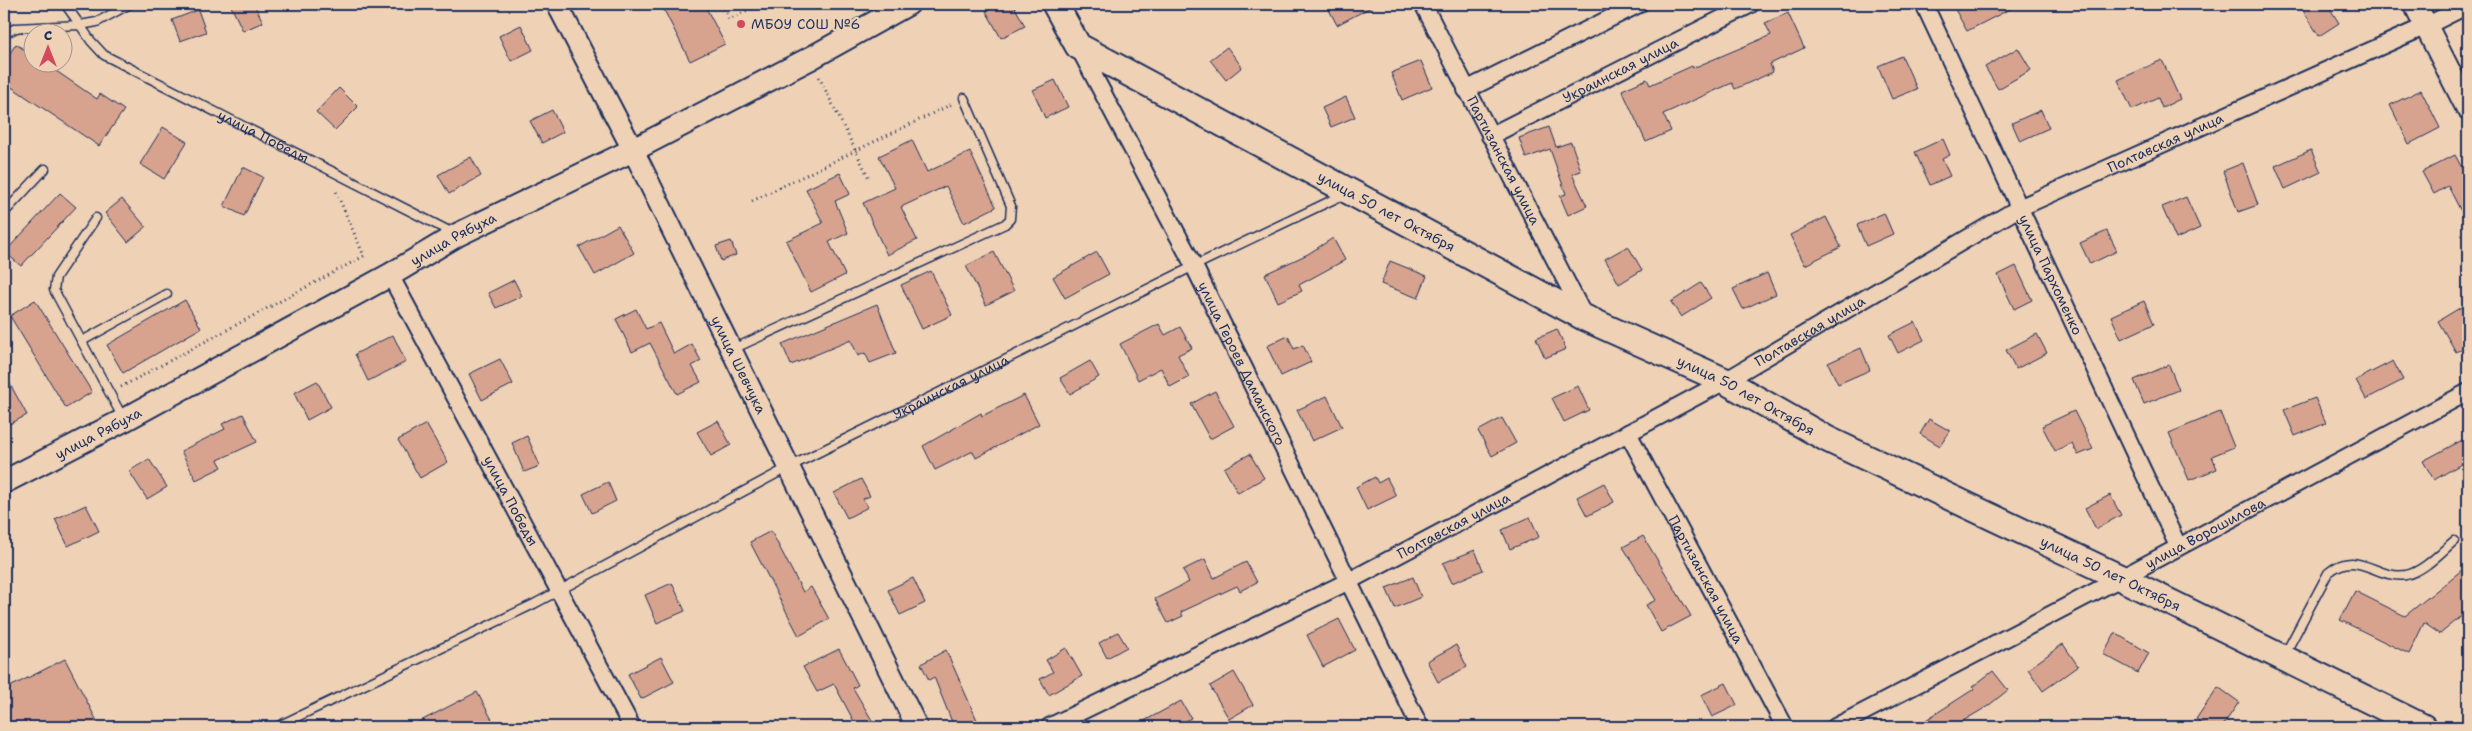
<svg xmlns="http://www.w3.org/2000/svg" width="2472" height="731" viewBox="0 0 2472 731" font-family="'Shantell Sans',sans-serif">
<rect width="100%" height="100%" fill="#efd2b6"/>
<filter id="ink" filterUnits="userSpaceOnUse"><feTurbulence type="fractalNoise" baseFrequency=".02" numOctaves="2"/><feDisplacementMap in="SourceGraphic" scale="10" xChannelSelector="R" yChannelSelector="G"/><feConvolveMatrix kernelMatrix="1 2 1 2 8 2 1 2 1" color-interpolation-filters="sRGB"/></filter>
<g filter="url(#ink)">
<path fill="#d8a38e" stroke="#1b2f5e" d="M230 4H254L263 22 243 31Z
M661 4H704L725 44 690 61Z
M1001 4H1013L1025 26 1001 38 986 11Z
M1326 4H1377L1337 25Z
M1952 4H2020L1967 31Z
M2299 4H2327L2339 23 2319 36Z
M198 10 206 32 180 41 172 20Z
M1788 13 1804 48 1770 64 1773 72 1735 89 1732 83 1663 114 1671 131 1646 142 1622 90 1647 79 1650 85 1692 66 1693 68 1771 35 1765 23Z
M521 25 533 50 511 61 499 36Z
M16 44 32 55V62H43L97 99 100 94 124 110 99 146 4 82V62Z
M1227 47 1242 67 1226 80 1210 60Z
M2018 48 2031 70 1998 89 1985 67Z
M1902 56 1917 89 1892 99 1878 66Z
M2162 60 2180 99 2162 108 2158 98 2132 110 2118 80Z
M1421 61 1432 87 1402 100 1391 73Z
M1055 80 1068 107 1045 118 1033 90Z
M339 88 358 107 335 130 316 112Z
M2421 90 2440 128 2409 144 2390 105Z
M1346 97 1355 117 1331 127 1322 108Z
M552 110 563 132 542 143 530 121Z
M2041 110 2049 128 2020 141 2012 123Z
M163 127 187 142 164 179 140 164Z
M1549 127 1556 147 1571 142 1581 171 1572 174 1587 206 1568 215 1560 196 1566 194 1550 149 1526 158 1519 138Z
M1943 139 1950 155 1942 159 1950 176 1930 185 1915 152Z
M912 140 927 172 970 152 996 207 964 223 946 186 901 207 917 240 887 255 863 203 895 188 879 156Z
M2311 150 2321 172 2285 189 2275 166Z
M2455 155 2468 179V225L2448 186 2434 194 2422 172Z
M471 157 481 176 449 194 438 175Z
M2243 163 2258 205 2238 212 2223 171Z
M243 167 263 177 244 216 224 206Z
M840 173 850 194 835 201 848 233 829 242 845 275 811 292 786 241 823 223 806 189Z
M60 193 76 207 21 266 5 252Z
M2186 197 2200 228 2176 239 2162 207Z
M122 199 146 227 128 242 105 213Z
M1884 213 1893 234 1866 246 1857 225Z
M1826 217 1841 247 1805 265 1790 235Z
M618 225 634 253 595 275 579 247Z
M2107 231 2117 251 2090 264 2080 243Z
M1333 238 1345 260 1299 285 1302 291 1278 302 1265 274 1308 254Z
M731 241 736 255 721 261 716 246Z
M1628 246 1642 270 1619 284 1605 259Z
M994 252 1014 291 986 305 966 266Z
M1097 252 1109 274 1065 298 1053 277Z
M1390 261 1427 276 1418 298 1381 284Z
M2016 266 2032 300 2014 309 1998 275Z
M931 271 952 315 922 329 901 285Z
M1767 273 1776 294 1743 309 1733 289Z
M514 280 522 296 496 308 488 293Z
M1701 283 1711 298 1681 317 1671 302Z
M35 300 92 392 66 408 10 316Z
M185 300 201 328 123 373 107 345Z
M2144 301 2154 324 2121 339 2111 316Z
M877 304 896 353 870 363 865 353 858 356 851 340 791 365 782 344Z
M2463 306 2468 315V345L2456 352 2438 321Z
M636 309 646 329 659 323 674 354 692 344 701 361 692 366 701 382 677 394 650 343 632 352 616 319Z
M1915 322 1924 340 1898 353 1889 335Z
M1159 324 1165 335 1180 327 1192 348 1178 355 1189 377 1170 387 1161 368 1138 380 1120 344Z
M1557 329 1566 349 1545 358 1536 338Z
M2037 334 2047 353 2016 369 2006 350Z
M393 335 406 362 368 381 355 354Z
M1288 336 1294 349 1303 345 1311 362 1281 376 1267 346Z
M1861 348 1870 370 1838 384 1828 363Z
M500 359 513 384 482 400 469 374Z
M1090 361 1099 377 1070 394 1060 378Z
M2393 361 2403 380 2366 399 2356 380Z
M2169 365 2179 390 2144 404 2134 380Z
M4 373 27 415 4 427Z
M317 381 331 407 307 420 294 393Z
M1578 386 1589 410 1564 422 1552 398Z
M1215 391 1234 426 1210 439 1191 404Z
M1024 395 1039 424 976 458 973 451 935 470 923 446 981 413 982 416Z
M1327 396 1342 427 1312 441 1297 410Z
M2315 398 2326 423 2295 436 2284 410Z
M2074 411 2093 449 2078 455 2072 443 2055 451 2042 426Z
M2220 412 2234 447 2212 456 2217 469 2189 480 2169 433Z
M243 414 257 442 218 460 222 467 196 480 181 451 225 429 222 424Z
M1502 418 1516 443 1492 456 1478 431Z
M1929 419 1950 431 1940 446 1920 434Z
M718 421 731 445 711 456 697 432Z
M426 424 448 462 420 478 398 440Z
M527 436 540 466 524 472 512 443Z
M2468 437V460L2434 480 2423 461Z
M1250 454 1264 478 1238 493 1224 468Z
M149 459 167 487 147 499 129 471Z
M1375 477 1378 483 1387 478 1396 496 1367 510 1356 487Z
M861 479 870 496 863 499 868 507 847 518 834 493Z
M608 482 616 501 592 513 583 494Z
M1604 483 1614 502 1587 516 1577 497Z
M2110 495 2121 515 2096 529 2085 508Z
M86 505 99 531 68 546 55 519Z
M1530 517 1539 537 1510 549 1502 530Z
M771 531 803 592 811 587 829 619 799 636 750 542Z
M1643 536 1691 616 1661 632 1646 605 1656 600 1623 547Z
M1475 550 1483 570 1452 583 1443 563Z
M1205 559 1214 578 1246 562 1257 582 1240 591 1237 586 1181 612 1183 616 1168 623 1155 599 1189 582 1183 570Z
M2468 565V611L2440 634 2424 623 2409 654 2340 620 2355 591 2405 616Z
M1413 577 1421 597 1395 608 1386 588Z
M913 578 925 603 900 615 888 590Z
M672 583 685 611 657 623 645 595Z
M1339 619 1355 650 1323 667 1307 635Z
M1118 632 1127 647 1107 658 1099 643Z
M2115 633 2149 653 2138 673 2103 654Z
M2063 644 2078 666 2043 691 2028 669Z
M1456 645 1467 667 1438 682 1427 661Z
M1066 648 1082 676 1049 695 1040 679 1053 672 1046 660Z
M839 649 858 685 853 688 876 727H857L834 684 817 692 803 667Z
M946 650 977 720 960 727H954L934 677 929 680 921 664Z
M661 657 674 682 641 699 628 674Z
M65 659 100 727H4V690Z
M1993 671 2008 690 1988 706 1953 727H1915L1974 689 1972 687Z
M1234 672 1253 705 1229 719 1210 686Z
M1726 683 1737 705 1712 717 1701 695Z
M2218 687 2239 702 2222 727H2208L2196 719Z
M477 692 496 727H409Z
M1181 701 1191 718 1174 727H1133Z"/>
<g fill="none" stroke-linecap="round" stroke-linejoin="round">
<g stroke="#1b2f5e" stroke-width="11">
<g id="service">
<path d="M65 4 80 25 97 22 130 4"/>
<path id="s1" d="M4 34 16 28 80 25 91 41 104 55 453 233"/>
<path d="M4 213 45 169"/>
<path d="M96 218 56 277 54 290 123 418"/>
<path d="M82 341 167 294"/>
<path d="M733 349 1005 224 1010 219 1011 206 964 98"/>
<path d="M2284 656 2328 573C2357 547 2376 580 2406 575 2424 571 2440 553 2454 541"/>
<path id="s2" d="M276 727 534 604 789 467 1194 266 1345 194"/>
</g>
</g>
<g stroke="#1b2f5e" stroke-width="20">
<g id="minor">
<path id="s3" d="M1423 4 1584 316"/>
<path id="s4" d="M1924 4 2178 546"/>
<path id="s5" d="M1079 48 1194 266 1420 727"/>
<path d="M1466 90 1639 4"/>
<path id="s6" d="M1490 136 1751 4"/>
<path id="s7" d="M390 275 632 727"/>
<path id="s8" d="M1628 433 1785 727"/>
<path id="s9" d="M1049 727 1349 581 1628 433 1725 381 2019 208 2426 26 2468 5"/>
<path id="s10" d="M1835 727 2121 578 2468 392"/>
</g>
</g>
<g stroke="#1b2f5e" stroke-width="24">
<g id="tertiary">
<path id="s11" d="M557 4 633 150 917 727"/>
</g>
</g>
<g stroke="#1b2f5e" stroke-width="26">
<g id="secondary">
<path d="M2415 4 2468 109"/>
<path id="s12" d="M4 482 124 420 390 275 457 235 633 150 811 58 908 4"/>
</g>
</g>
<g stroke="#1b2f5e" stroke-width="29">
<g id="primary">
<path id="s13" d="M1055 4 1078 46 1585 318 1725 381 1827 439 2121 578 2423 727"/>
</g>
</g>
<path stroke="#1b2f5e" stroke-width="3" stroke-dasharray="1 4" stroke-linecap="butt" d="M722 4 729 19 761 4
M819 77 869 178
M752 201 952 104
M121 387 364 256 335 189"/>
<use href="#service" stroke="#efd2b6" stroke-width="8"/>
<use href="#minor" stroke="#efd2b6" stroke-width="16"/>
<use href="#tertiary" stroke="#efd2b6" stroke-width="20"/>
<use href="#secondary" stroke="#efd2b6" stroke-width="22"/>
<use href="#primary" stroke="#efd2b6" stroke-width="25"/>
</g>
</g>
<circle fill="#d1495b" stroke="#efd2b6" stroke-width="2" cx="741" cy="24" r="5"/>
<g text-anchor="middle" dominant-baseline="central" stroke-width="4.5" stroke-linejoin="round" paint-order="stroke">
<g font-size="14" fill="#1b2f5e" stroke="#efd2b6" text-anchor="start">
<text x="751" y="24">МБОУ СОШ №6</text>
</g>
<g font-size="14" fill="#1b2f5e" stroke="#efd2b6">
<text stroke="none"><textPath href="#s6" startOffset="146">Украинская улица</textPath></text>
<text stroke="none"><textPath href="#s1" startOffset="295">улица Победы</textPath></text>
<text stroke="none"><textPath href="#s9" startOffset="1261">Полтавская улица</textPath></text>
<text stroke="none"><textPath href="#s3" startOffset="176">Партизанская улица</textPath></text>
<text stroke="none"><textPath href="#s13" startOffset="398">улица 50 лет Октября</textPath></text>
<text stroke="none"><textPath href="#s12" startOffset="511">улица Рябуха</textPath></text>
<text stroke="none"><textPath href="#s4" startOffset="299">улица Пархоменко</textPath></text>
<text stroke="none"><textPath href="#s9" startOffset="858">Полтавская улица</textPath></text>
<text stroke="none"><textPath href="#s5" startOffset="355">улица Героев Даманского</textPath></text>
<text stroke="none"><textPath href="#s11" startOffset="404">улица Шевчука</textPath></text>
<text stroke="none"><textPath href="#s2" startOffset="756">Украинская улица</textPath></text>
<text stroke="none"><textPath href="#s13" startOffset="802">улица 50 лет Октября</textPath></text>
<text stroke="none"><textPath href="#s12" startOffset="106">улица Рябуха</textPath></text>
<text stroke="none"><textPath href="#s7" startOffset="256">улица Победы</textPath></text>
<text stroke="none"><textPath href="#s9" startOffset="452">Полтавская улица</textPath></text>
<text stroke="none"><textPath href="#s10" startOffset="418">улица Ворошилова</textPath></text>
<text stroke="none"><textPath href="#s13" startOffset="1208">улица 50 лет Октября</textPath></text>
<text stroke="none"><textPath href="#s8" startOffset="166">Партизанская улица</textPath></text>
</g>
</g>
<rect width="2472" height="731" fill="none" stroke="#efd2b6" stroke-width="20"/>
<rect x="10" y="10" width="2452" height="711" fill="none" stroke="#1b2f5e" stroke-width="2" filter="url(#ink)"/>
<g transform="translate(48 48)"><circle r="24" fill="#efd2b6" stroke="#9a9193"/>
<path d="M0-4L9 19L0 12L-9 19Z" fill="#d1495b"/>
<text y="-8" font-size="14" font-weight="bold" text-anchor="middle" fill="#1b2f5e">С</text>
</g>
</svg>
